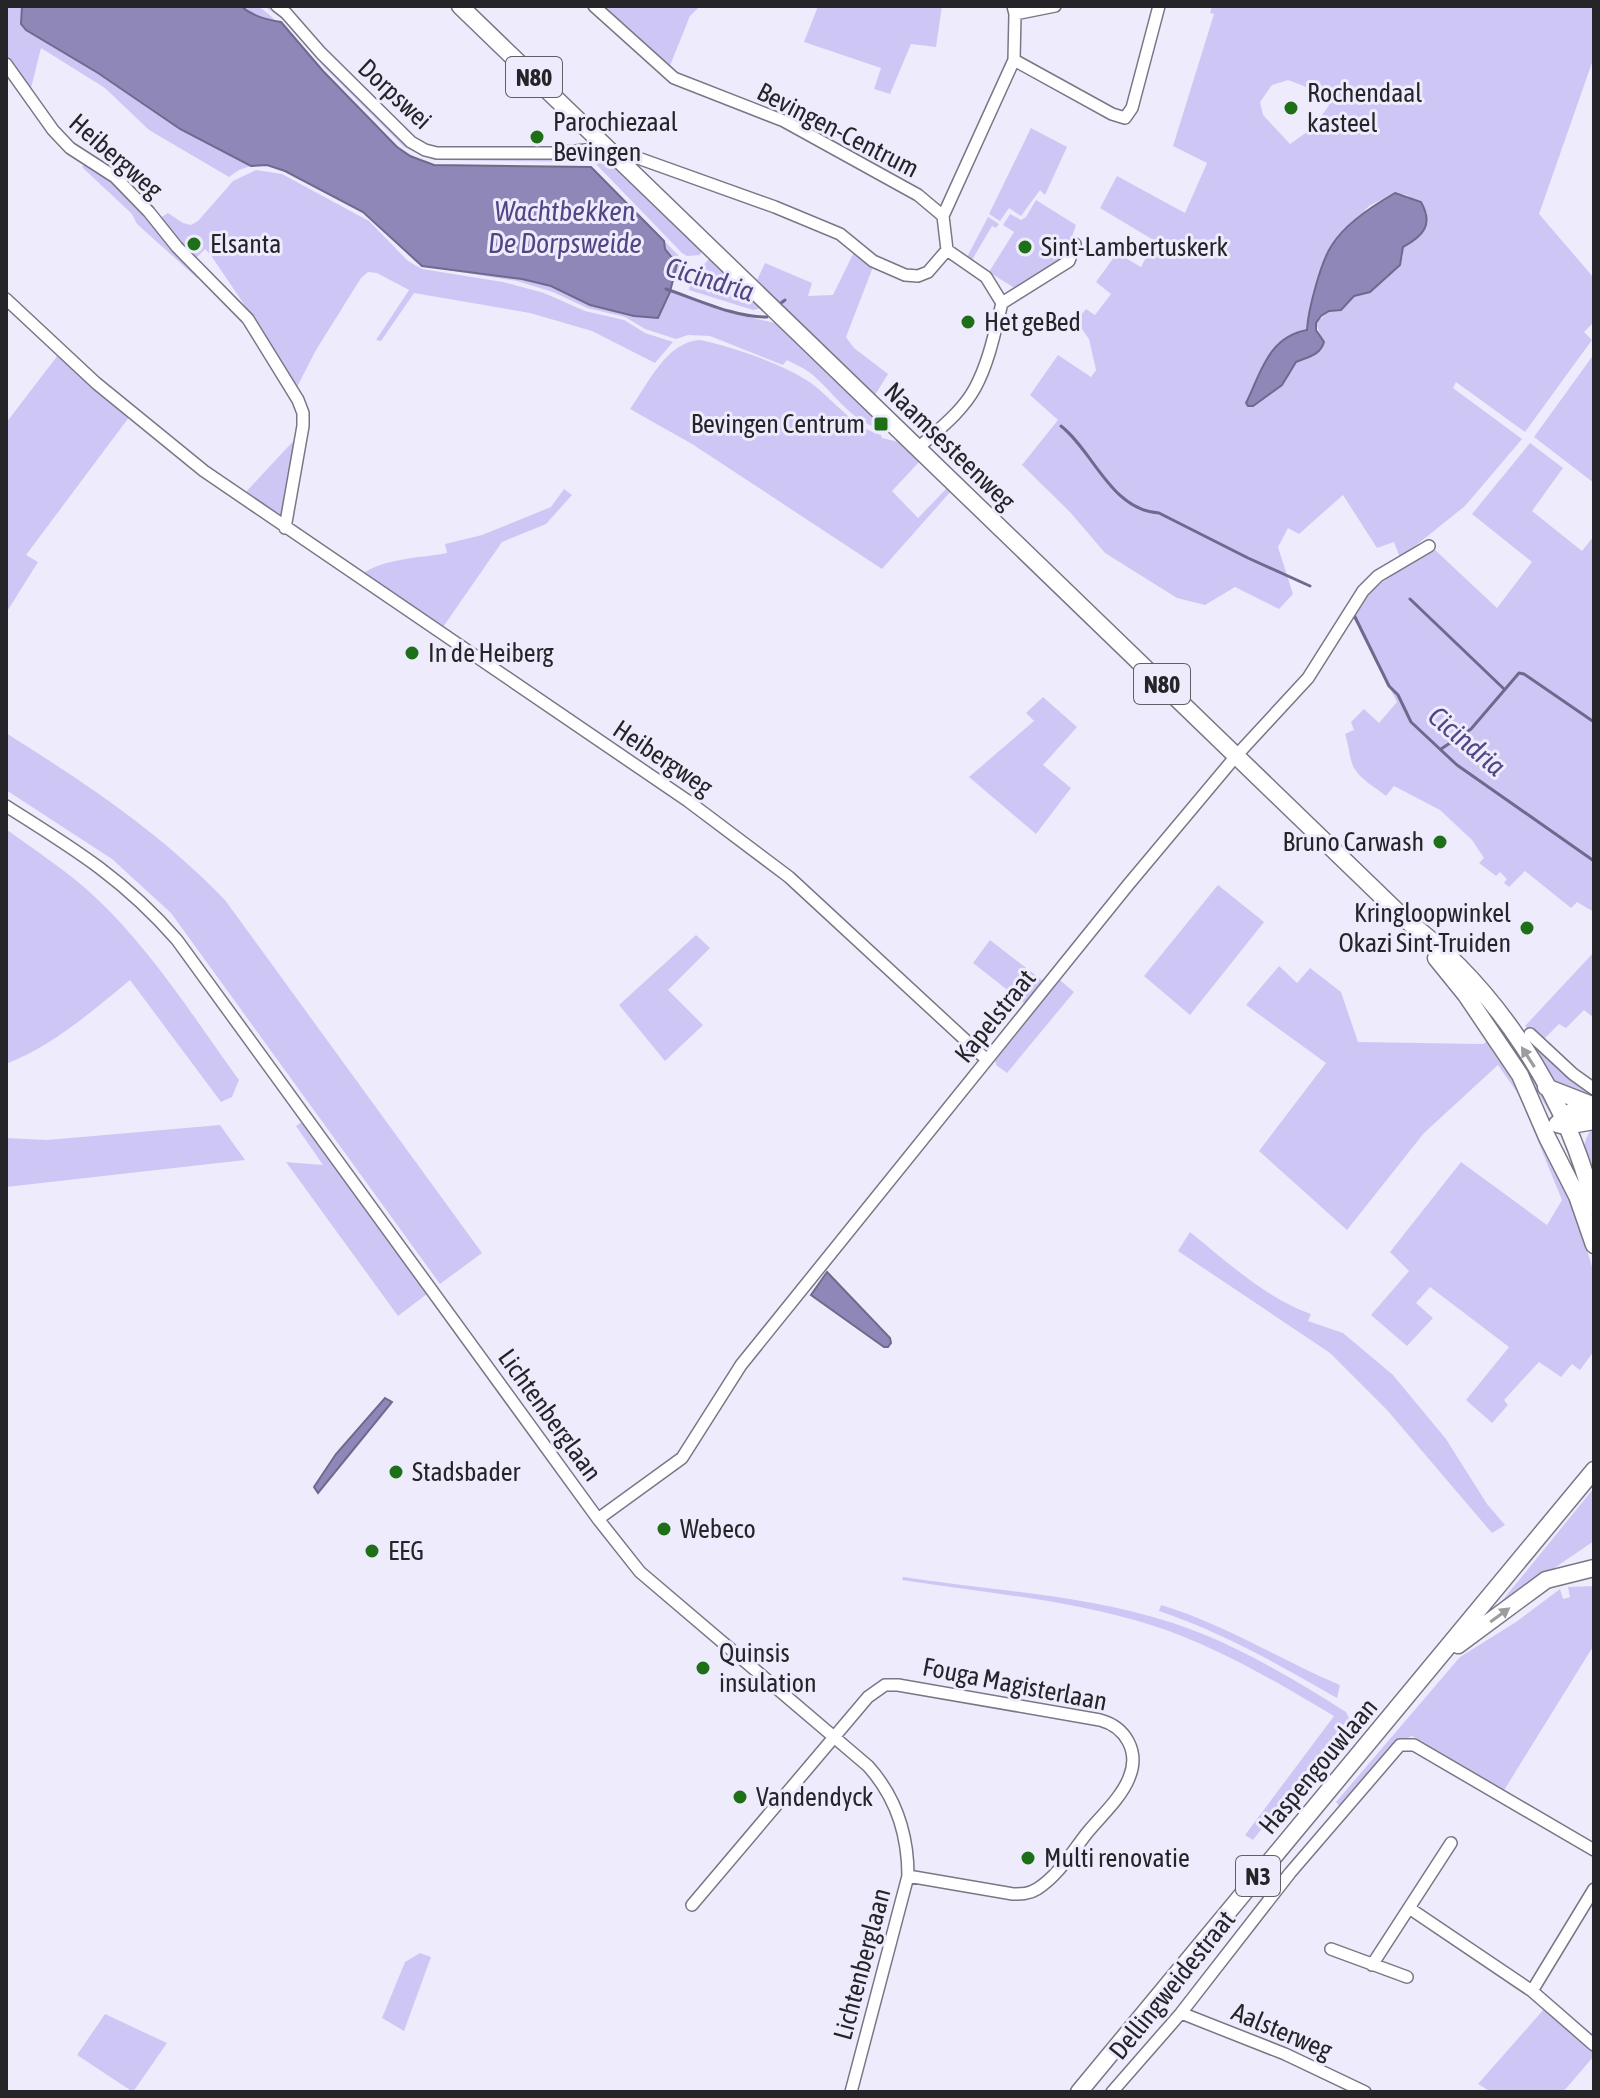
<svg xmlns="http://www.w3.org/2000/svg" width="1600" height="2098" viewBox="0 0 1600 2098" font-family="'Asap Condensed',sans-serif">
<rect width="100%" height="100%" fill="#eeecfc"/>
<path fill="#cec7f5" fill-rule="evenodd" d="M9 6H258C316 47 367 144 434 165L591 167 682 259 670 292 739 315 775 323 881 421 883 429C851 424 833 390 809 372 802 367 794 364 787 360L783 365 710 336 688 335 676 339 645 329 625 317 587 308 553 292 517 281 422 266 363 212 285 171 267 165 251 166 239 170 229 177 149 130 105 88 41 48 30 92 6 58V12Z
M264 6H272L418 150 510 157 603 154 702 250 700 255 687 256 682 253 594 162 434 160 404 147 324 67 285 21Z
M602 6H700L690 16 669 68Z
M818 6H942L936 47 911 44 890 94 874 89 881 68 804 42Z
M1212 6H1594V57L1539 214 1594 278V322L1584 332 1592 340 1525 432 1456 382 1453 388 1522 439 1465 506 1400 558 1394 542 1377 548 1343 495 1299 534 1288 528 1278 547 1293 594 1279 609 1235 587 1205 605 1177 598 1105 553 1070 512 1022 465 1058 420 1030 395 1058 355 1091 377 1096 370 1089 339 1076 321 1086 309 1095 315 1111 294 1096 282 1117 253 1141 267 1155 241 1100 208 1117 176 1185 213 1207 163 1173 146 1214 14 1210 13ZM1288 80 1304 86 1329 105 1314 127 1290 144 1263 115 1260 102 1272 85ZM1394 193 1407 195 1427 213C1425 230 1418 239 1403 247V256L1370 292 1354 296 1341 310 1329 311 1316 323C1327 350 1322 352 1296 362L1282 385 1253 406 1246 403 1259 377 1307 330 1312 301 1332 245 1369 206Z
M1031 128 1067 147 1045 195 1040 190 1021 216 1009 208 1000 221 989 214Z
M88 160 112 177 198 272 197 278 137 224 132 214 82 167Z
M256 170 282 174 369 221 408 261 422 269 503 282 544 293 585 311 624 320 645 333 673 342 655 363 592 331 530 313 414 293 381 341 376 340 409 290 377 273 368 272 361 278 316 350 296 389 254 319 210 254 205 249 196 258 160 218 168 213 183 223 191 225 198 221 233 181Z
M1036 200 1076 225 1065 257 1016 289 989 272 1014 232 1003 225 1010 214 1021 220 1026 217Z
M988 217 999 224 996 228 992 226 972 260 967 257Z
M854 252 873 267 846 337 854 348 888 374 875 395 757 280 765 263 812 283 808 296 833 295Z
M712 259 762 308 753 310 689 290 690 285 704 290 712 276 701 268 708 260Z
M700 340C733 347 783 364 811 383 835 401 852 426 881 435L882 438 899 442 920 461 892 491 918 518 948 487 952 490 882 569 692 444 630 409C648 384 666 342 700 340Z
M1594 354V483L1534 437Z
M58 355 130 416 26 555 38 562 6 613V423Z
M298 436 283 520 244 494Z
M1530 443 1563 468 1532 511 1582 551 1594 536V912L1577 902 1571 908 1525 871 1509 887 1504 883 1507 879 1500 872 1496 876 1479 863 1484 858 1472 840 1440 810 1394 786 1386 796C1376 788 1360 779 1354 768 1349 758 1349 745 1345 734L1354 730 1351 722 1364 709 1379 723 1397 702 1354 619C1356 593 1411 563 1433 548L1497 608 1532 562 1472 514Z
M564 489 572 495 546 524 502 542 441 630 362 574C385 558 420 558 447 553L445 544 482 535 551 507Z
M1043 697 1077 727 1043 765 1071 788 1036 834 969 777 1034 721 1026 713Z
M6 733C84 782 161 833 225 900L482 1253 440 1284 171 913 112 859 6 790Z
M6 829C36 851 67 871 94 896 151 949 194 1018 239 1080L232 1097 221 1102 130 980C91 1012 54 1045 6 1064Z
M1218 885 1264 922 1190 1015 1144 976Z
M696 935 710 948 668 990 703 1025 665 1061 619 1005Z
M990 940 1043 981 1024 1003 973 963Z
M1594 952V1018L1584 1010 1566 1028 1559 1024 1542 1041 1525 1026Z
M1279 966 1297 983 1310 968 1341 992 1358 1042 1483 1044 1490 1039 1526 1096 1566 1182 1594 1273V1351L1580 1370 1572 1364 1561 1377 1539 1362 1504 1400 1508 1405 1492 1423 1466 1400 1509 1347 1430 1287 1416 1303 1433 1318 1407 1346 1371 1315 1409 1271 1390 1252 1461 1162 1547 1225 1562 1200 1519 1095 1498 1065 1424 1133 1347 1230 1259 1151 1326 1063 1246 1005Z
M1060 980 1074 992 1007 1073 996 1065 995 1059Z
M1479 994 1520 1047 1553 1114 1548 1110 1519 1060 1510 1054 1472 999Z
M1516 1024 1573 1077 1594 1092V1101L1551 1083Z
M302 1122 427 1294 398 1316 286 1162 323 1165 296 1126Z
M220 1125 245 1160 6 1187V1138L47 1140Z
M1594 1127V1184C1587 1163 1576 1145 1594 1127Z
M1190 1232C1227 1262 1266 1298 1311 1314L1308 1321 1343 1333 1393 1375 1446 1439 1487 1504 1505 1525 1492 1533 1387 1410 1330 1353 1178 1251Z
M1594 1488V1541L1497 1607Z
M903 1577C993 1591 1086 1594 1173 1623 1234 1643 1292 1678 1346 1712L1349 1718 1253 1840 1245 1835 1334 1716C1276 1682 1219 1647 1154 1626 1073 1600 986 1593 902 1580Z
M1594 1586V1645L1503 1792 1412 1736 1394 1744 1340 1807 1336 1802 1460 1657 1516 1622 1560 1589 1563 1599 1570 1597 1568 1587Z
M1161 1605C1224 1624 1279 1659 1340 1685L1337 1698C1279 1665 1222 1632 1159 1611Z
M420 1953 431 1957 404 2031 382 2018 405 1962Z
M1544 2009 1594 2053V2056L1563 2092H1491L1478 2084Z
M105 2014 167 2043 133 2092 77 2055Z"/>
<path fill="#9087b9" stroke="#70698e" stroke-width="2" d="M22 6H241C252 16 267 20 281 22L323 71 397 147 410 156 434 165 591 167 664 241 665 249 677 264 670 292 658 318 634 316 590 305 551 286 522 279 422 266 363 212 285 171 267 165 251 166 180 129 98 73 26 30 21 24Z
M1395 193 1421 202C1434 225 1423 236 1403 247L1400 265 1370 292 1354 296 1341 310 1329 311 1321 316 1316 323V330L1324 342C1320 356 1307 357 1296 362L1282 385 1253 406H1248L1246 403C1261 373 1268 337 1307 330 1308 310 1321 261 1332 245 1345 224 1374 205 1395 193Z
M827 1272 890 1338 891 1343 888 1347H884L811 1295Z
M385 1398 392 1402 318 1493 314 1487 336 1454Z"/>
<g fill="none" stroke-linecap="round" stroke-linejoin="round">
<path stroke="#70698e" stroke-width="3" d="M666 289C696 299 736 318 767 317
M781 303 785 300
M1061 426C1094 452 1111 510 1159 513L1248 558 1310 586
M1410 599 1503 688
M1354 615 1389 686 1398 695 1411 722 1457 765 1594 861
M1441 749 1471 729 1519 673 1524 674 1594 722"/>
<g stroke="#797785" stroke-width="14">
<path id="street" d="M277 6 286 13 321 53 411 142 425 150 437 153H554L607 148
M594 6 674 78 784 121 918 195 943 216
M1015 14 1055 6
M1014 60 1112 114 1125 118 1132 108 1159 6
M6 64 53 130 70 148 115 177 149 212 177 247 248 319 298 400 303 413V426L285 528
M623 163 629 159 638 158 775 207 840 234 873 261 905 275 918 276 928 272 947 250
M6 299 96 383 204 471 688 801 789 877 987 1060
M1002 303 1069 261 1075 244
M918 448C938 430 962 412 975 388 989 362 995 331 1002 303L986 277 947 250 943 216 1014 60 1015 14 1013 6
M6 806C73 848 124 879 177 940L598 1519 640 1572 868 1766C896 1797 908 1833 908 1876L851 2092
M1530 1034 1573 1074 1594 1089
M598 1519 682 1458 741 1365 1128 885 1236 756 1308 678 1363 591 1378 576 1429 546
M692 1905 868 1697 885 1685H898L1100 1720C1126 1727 1140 1752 1129 1778 1121 1798 1101 1816 1087 1833 1072 1852 1058 1876 1037 1889 1029 1894 1022 1894 1013 1894L908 1876
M1409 1908 1532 1991 1594 2045
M1331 1949 1407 1977
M1372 1965 1451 1843
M1532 1991 1594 1889
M1181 2013 1285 2054 1365 2092
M1112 2092 1181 2013 1290 1873 1400 1745H1414L1594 1850"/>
</g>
<g stroke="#797785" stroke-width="19">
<path id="primary" d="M460 6 1406 920C1497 988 1567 1096 1594 1206
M1436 958 1466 995 1520 1075 1547 1137 1577 1196 1594 1245
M1546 1087 1592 1105
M1557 1124 1565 1126 1594 1121
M1559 1124 1562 1117 1576 1109 1594 1106
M1458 1645 1546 1580 1594 1568
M1079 2092 1594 1470"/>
</g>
<use href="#street" stroke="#fff" stroke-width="11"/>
<use href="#primary" stroke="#fff" stroke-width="16"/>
</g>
<defs><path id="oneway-solid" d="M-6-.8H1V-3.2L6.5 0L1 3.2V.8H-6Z" transform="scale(2)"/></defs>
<g fill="#9d9c9f">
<use href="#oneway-solid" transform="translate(1528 1057) rotate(-123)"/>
<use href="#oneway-solid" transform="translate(1500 1615) rotate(-36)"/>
</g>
<g fill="#1d7018" stroke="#eeecfc" stroke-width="3">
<circle cx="1291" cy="108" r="8"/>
<circle cx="537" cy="137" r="8"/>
<circle cx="194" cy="244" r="8"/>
<circle cx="1025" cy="247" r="8"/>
<circle cx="968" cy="322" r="8"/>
<rect x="873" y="416" width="16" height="16" rx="4"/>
<circle cx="412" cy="653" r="8"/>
<circle cx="1440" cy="842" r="8"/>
<circle cx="1527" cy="928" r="8"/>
<circle cx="396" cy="1472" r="8"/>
<circle cx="664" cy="1529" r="8"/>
<circle cx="372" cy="1551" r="8"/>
<circle cx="703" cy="1668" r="8"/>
<circle cx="740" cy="1797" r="8"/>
<circle cx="1028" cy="1858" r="8"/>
</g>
<g text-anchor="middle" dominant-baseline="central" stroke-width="6" stroke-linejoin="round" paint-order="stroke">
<g fill="#eeecfc" stroke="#616068" stroke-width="2">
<rect x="506" y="57" width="56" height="40" rx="6"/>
<rect x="1134" y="664" width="56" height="40" rx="6"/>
<rect x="1236" y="1856" width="44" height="40" rx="6"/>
</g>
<g font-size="24" font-weight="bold" fill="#252429">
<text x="534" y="77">N80</text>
<text x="1162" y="684">N80</text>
<text x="1258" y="1876">N3</text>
</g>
<g font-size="26" fill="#252429" stroke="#eeecfc" text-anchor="start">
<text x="1307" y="93">Rochendaal<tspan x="1307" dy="30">kasteel</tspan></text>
<text x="553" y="122">Parochiezaal<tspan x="553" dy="30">Bevingen</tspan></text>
<text x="210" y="244">Elsanta</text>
<text x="1041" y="247">Sint-Lambertuskerk</text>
<text x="984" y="322">Het geBed</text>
<text x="865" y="424" text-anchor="end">Bevingen Centrum</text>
<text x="428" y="653">In de Heiberg</text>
<text x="1424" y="842" text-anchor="end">Bruno Carwash</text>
<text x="1511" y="913" text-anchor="end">Kringloopwinkel<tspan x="1511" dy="30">Okazi Sint-Truiden</tspan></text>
<text x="412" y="1472">Stadsbader</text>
<text x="680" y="1529">Webeco</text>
<text x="388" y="1551">EEG</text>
<text x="719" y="1653">Quinsis<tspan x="719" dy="30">insulation</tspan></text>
<text x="756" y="1797">Vandendyck</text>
<text x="1044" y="1858">Multi renovatie</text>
</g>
<g font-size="26" fill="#252429" stroke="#eeecfc">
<text transform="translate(395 94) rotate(43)">Dorpswei</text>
<text transform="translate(838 130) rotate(27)">Bevingen-Centrum</text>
<text transform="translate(116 156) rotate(41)">Heibergweg</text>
<text transform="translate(950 446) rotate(44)">Naamsesteenweg</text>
<text transform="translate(663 758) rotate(34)">Heibergweg</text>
<text transform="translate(995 1016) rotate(-51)">Kapelstraat</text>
<text transform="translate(550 1415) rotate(54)">Lichtenberglaan</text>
<text transform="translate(1015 1684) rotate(11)">Fouga Magisterlaan</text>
<text transform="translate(1318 1766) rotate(-50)">Haspengouwlaan</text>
<text transform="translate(862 1964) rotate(-75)">Lichtenberglaan</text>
<text transform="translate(1172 1985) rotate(-51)">Dellingweidestraat</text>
<text transform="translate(1282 2031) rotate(23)">Aalsterweg</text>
</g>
<g font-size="28" font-style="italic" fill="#534485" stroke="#eeecfc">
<text x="565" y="211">Wachtbekken<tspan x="565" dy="32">De Dorpsweide</tspan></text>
<text transform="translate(710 279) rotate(17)">Cicindria</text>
<text transform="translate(1467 741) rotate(40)">Cicindria</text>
</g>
</g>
<rect width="1600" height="2098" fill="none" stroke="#252429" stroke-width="16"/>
</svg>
